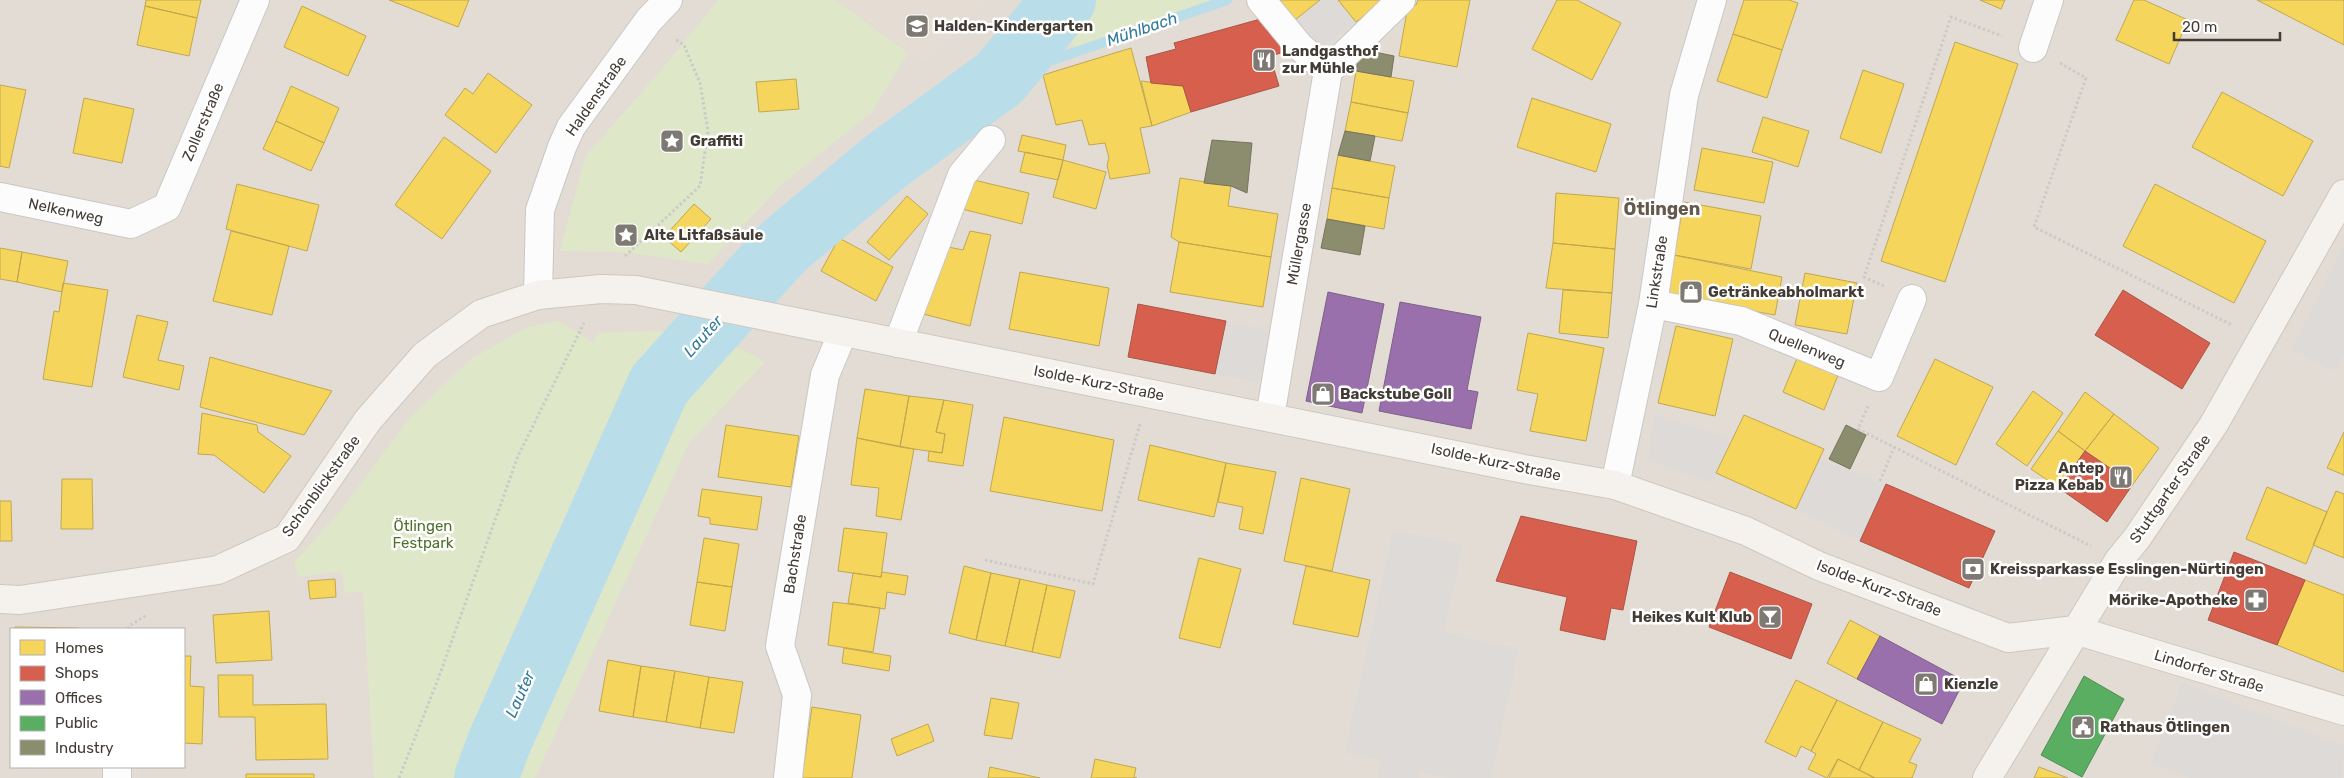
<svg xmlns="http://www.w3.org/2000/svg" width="2344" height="778" viewBox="0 0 2344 778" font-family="Rubik,sans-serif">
<rect width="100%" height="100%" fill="#eeebe8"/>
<path fill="#e2dcd5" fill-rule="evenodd" d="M0 0H2344V778H0ZM11 629H184V767H11Z"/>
<path fill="#e5ddd4" d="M836 0H987L926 63Z"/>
<path fill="#dfe7c9" d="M718 0H836L908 53 871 113 780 186 708 264 622 252 560 251 585 157 667 63Z
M1057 0H1227L1075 52 1069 34 1044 47Z
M559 321 593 342 598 333 659 331 742 349 765 362 689 443 535 778H374L363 591 345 593 342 571 298 577 294 562 342 509 411 416 471 359 527 327Z"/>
<path fill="#dddad8" d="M1320 0H1338L1356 22 1314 55 1290 24Z
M2344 245V354L2335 372 2291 350Z
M1226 321 1269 331 1259 383 1215 374Z
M1654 414 1731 438 1712 483 1648 460Z
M1819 459 1886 484 1860 541 1796 509Z
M1393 530 1463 545 1444 632 1519 649 1491 778H1448L1420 772 1419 778H1378L1381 760 1345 752Z
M2182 683 2344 746 2342 778H2190L2151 763Z"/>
<path fill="#f6d55c" stroke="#c0a750" d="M146 0H201L197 18 145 6Z
M389 0H469L458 27Z
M1270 0H1320L1290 24Z
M1338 0H1384L1356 22Z
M1418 0H1470L1457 67 1399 56 1408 6 1416 5Z
M1557 0H1577L1621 23 1592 80 1532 49Z
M1744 0H1789L1798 3 1782 50 1733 34Z
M1980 0H2005L2001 9Z
M2134 0H2144L2188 20 2169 64 2116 40Z
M2257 0H2344V45Z
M145 6 197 18 189 56 137 45Z
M302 6 366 36 348 76 284 47Z
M1733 34 1782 50 1767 98 1717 81Z
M1955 42 2018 64 1945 282 1881 261Z
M1131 48 1152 126 1140 128 1150 173 1110 179 1107 165 1109 158 1105 143 1089 145 1082 120 1056 125 1043 75Z
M1863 70 1904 84 1881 153 1840 138Z
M1356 71 1414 81 1408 113 1351 102Z
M488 73 532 105 496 153 445 115 465 88 473 94Z
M796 79 799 109 759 112 756 82Z
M1141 81 1183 86 1191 112 1152 126Z
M0 85 26 90 9 168 0 166Z
M291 86 339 108 324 143 276 121Z
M2222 92 2313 141 2283 196 2192 147Z
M84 98 134 109 122 163 73 153Z
M1532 98 1611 124 1596 172 1517 147Z
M1351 102 1408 113 1402 141 1345 131Z
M1763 117 1809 131 1798 167 1752 152Z
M276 121 324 143 311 171 263 149Z
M1022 135 1066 145 1063 160 1018 151Z
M444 137 491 171 442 239 395 205Z
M1702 148 1773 162 1764 203 1694 190Z
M1025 152 1063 160 1058 180 1020 172Z
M1338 155 1395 166 1389 198 1332 188Z
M1063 160 1106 172 1096 209 1053 197Z
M965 178 1029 193 1022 224 958 208Z
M1180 178 1231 186 1228 206 1278 214 1271 257 1179 242 1171 237Z
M237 184 319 205 307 251 226 229Z
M2155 184 2266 241 2234 303 2123 246Z
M1332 188 1389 198 1384 229 1327 219Z
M1556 193 1619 198 1615 249 1553 243Z
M907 196 928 214 889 260 867 242Z
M1684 202 1761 216 1751 269 1674 255Z
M694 204 711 219 681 252 664 237Z
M231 231 289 246 272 315 213 301Z
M970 231 991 235 970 326 923 314 943 246 963 250Z
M839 238 893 267 876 301 821 271Z
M1179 242 1271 257 1263 307 1170 292Z
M1553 243 1615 249 1612 293 1546 288Z
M0 248 22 252 17 282 0 279Z
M22 252 68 261 62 292 17 282Z
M1674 255 1782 277 1775 315 1668 296Z
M1020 272 1109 288 1099 346 1009 329Z
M1805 273 1857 283 1847 334 1795 325Z
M63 283 108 290 92 387 43 379 54 311 59 312Z
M1563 290 1612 293 1608 338 1559 333Z
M137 315 168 322 158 360 184 366 179 390 123 377Z
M1676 326 1733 339 1715 416 1658 403Z
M1528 333 1604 348 1586 441 1530 431 1538 394 1517 390Z
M1800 351 1841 368 1824 410 1783 392Z
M210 357 332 391 304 435 200 407Z
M1935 359 1993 387 1956 465 1897 436Z
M865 389 909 396 900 447 857 438Z
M2033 391 2063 413 2027 466 1996 444Z
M2085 392 2114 414 2085 451 2058 431Z
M909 396 944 400 936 432 945 434 942 453 900 447Z
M944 400 973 405 963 466 928 461 929 451 942 453 945 434 936 432Z
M202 413 257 425 258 432 291 456 264 493 214 455 198 454Z
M2114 414 2159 448 2133 484 2085 451Z
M1744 415 1824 449 1796 509 1716 473Z
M1004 417 1114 440 1102 511 990 491Z
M726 425 799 436 791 487 718 477Z
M2058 431 2085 451 2059 488 2031 469Z
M2344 432V475L2327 468Z
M857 438 914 449 901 520 876 516 879 488 851 485Z
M1150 445 1226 463 1214 517 1138 500Z
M1226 463 1276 472 1263 534 1239 529 1243 507 1218 502Z
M1301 478 1350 489 1332 571 1284 561Z
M62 479H92L93 529H61Z
M2267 487 2327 512 2306 564 2246 539Z
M702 489 762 497 757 530 710 524V518L698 516Z
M2336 491 2344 494V558L2313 545Z
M0 501H11L12 541H0Z
M844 528 887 533 881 577 838 571Z
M704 538 739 544 732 587 697 582Z
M1199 558 1241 569 1220 648 1179 638Z
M964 566 991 573 976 640 949 633Z
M1306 566 1370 580 1358 637 1293 624Z
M882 572 908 576 905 595 887 592 885 609 848 603 853 573 881 577Z
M991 573 1020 579 1005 646 976 640Z
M335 579 336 597 310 599 308 581Z
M1020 579 1047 585 1032 652 1005 646Z
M2305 580 2344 595V672L2277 645Z
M697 582 732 587 725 631 690 625Z
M1047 585 1075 591 1060 658 1032 652Z
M833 602 880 608 873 652 828 645Z
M269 611 272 660 216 663 213 615Z
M1850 620 1880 636 1857 679 1827 663Z
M15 627 79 628V629H15Z
M844 648 891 656 889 671 842 663Z
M184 656H191L190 686 204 687 202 744 184 743Z
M608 660 641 666 633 717 599 711Z
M641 666 675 671 666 722 633 717Z
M675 671 709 677 700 728 666 722Z
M218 675H253V705L326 704 328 759 256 760 255 717H219Z
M709 677 743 682 734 733 700 728Z
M1796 680 1837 700 1811 751 1801 746 1796 757 1765 742Z
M991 698 1019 703 1012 739 984 735Z
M1837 700 1883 722 1859 770 1838 759 1827 778 1808 769 1816 754 1811 751Z
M812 707 861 715 852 778H802Z
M1883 722 1921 739 1909 762 1917 765 1912 778H1875L1859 770Z
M928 724 934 741 897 756 891 739Z
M1095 759 1136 768 1134 777 1137 778H1091Z
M1838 759 1859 770 1875 778H1829Z
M990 767 1040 778H988Z
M2039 767 2068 778H2034Z
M246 774H314V778H246Z"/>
<path fill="#d6604d" stroke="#aa5546" d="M1264 18 1268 33 1281 29 1288 51 1270 56 1279 86 1191 112 1183 86 1151 83 1146 57 1176 49 1174 43Z
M2123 290 2210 343 2182 389 2095 335Z
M1138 304 1226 321 1215 374 1128 357Z
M2085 451 2133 484 2107 522 2059 488Z
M1886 484 1995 531 1969 588 1860 541Z
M1521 516 1637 541 1623 610 1611 608 1605 640 1560 630 1567 597 1496 581Z
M2234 552 2305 580 2277 645 2208 620Z
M1730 572 1812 604 1791 659 1709 627Z"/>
<path fill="#9970ab" stroke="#7f6088" d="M1328 292 1384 304 1362 413 1306 401Z
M1400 302 1481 317 1467 390 1478 392 1471 429 1379 411Z
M1880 636 1964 681 1942 724 1857 679Z"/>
<path fill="#5aae61" stroke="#538c54" d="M2084 676 2124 699 2082 777 2041 755Z"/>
<path fill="#8c8c6e" stroke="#76745d" d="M1360 49 1394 56 1391 77 1356 71Z
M1345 131 1375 136 1370 161 1338 155Z
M1212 140 1252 143 1247 193 1231 186 1204 183Z
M1327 219 1365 226 1360 255 1321 248Z
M1846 425 1866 435 1850 469 1829 459Z"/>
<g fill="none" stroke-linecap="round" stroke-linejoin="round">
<path stroke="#baddea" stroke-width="10" d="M1000 78 1227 0"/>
<path stroke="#baddea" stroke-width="64" d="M486 778 499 743 659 385 782 248 885 162 1000 78 1064 0"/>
<g stroke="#cac7c4" stroke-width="30">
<path id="street" d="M1261 0 1299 46 1328 71
M2033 48 2049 0
M0 197 131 224 167 207 255 0
M538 295 540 210 562 147 571 127 649 20 668 0
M1653 304 1741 321 1879 377 1912 299
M898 343 962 175 991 140
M1270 417 1328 71 1401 0
M1615 485 1653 304 1684 95 1712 0
M117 778V767
M788 778 797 695 780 646 825 375 843 332"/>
</g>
<g stroke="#cdc7bf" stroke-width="30">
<path id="secondary" d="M0 599 20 600 218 570 287 538 368 420 425 355 481 314 538 295 601 289 636 290 1524 469 1615 485 1746 531 1819 566 2008 638 2075 630 2344 711
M1987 778 2119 560 2137 538 2214 424 2344 194"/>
</g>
<path stroke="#cccac7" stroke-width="3" stroke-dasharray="2.5 2.5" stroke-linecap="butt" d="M2060 63 2086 78 2034 227 2232 325
M625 256 700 186 708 131 700 83 684 45 675 39
M1884 286 1864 277 1951 17 2002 36
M1868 406 1858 429 2091 546
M1880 481 1894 448
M985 560 1093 584 1140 424
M128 629 129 626 147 615
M399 778 437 682 518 456 584 323"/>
<use href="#street" stroke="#fcfcfc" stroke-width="28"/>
<use href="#secondary" stroke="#f5f2ee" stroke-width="28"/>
</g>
<defs>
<g id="school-square" transform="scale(1.25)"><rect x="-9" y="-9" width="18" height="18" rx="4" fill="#7f7974" stroke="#fff"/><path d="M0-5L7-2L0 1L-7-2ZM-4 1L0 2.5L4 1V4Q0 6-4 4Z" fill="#fff"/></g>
<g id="restaurant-square" transform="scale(1.25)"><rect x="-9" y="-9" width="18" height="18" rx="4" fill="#7f7974" stroke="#fff"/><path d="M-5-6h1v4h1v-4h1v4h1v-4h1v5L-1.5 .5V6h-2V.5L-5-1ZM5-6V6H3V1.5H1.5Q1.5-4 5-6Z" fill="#fff"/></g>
<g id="sight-square" transform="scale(1.25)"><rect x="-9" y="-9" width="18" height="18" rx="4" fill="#7f7974" stroke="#fff"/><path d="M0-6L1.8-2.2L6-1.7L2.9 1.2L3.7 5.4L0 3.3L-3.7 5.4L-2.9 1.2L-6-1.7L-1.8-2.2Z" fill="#fff"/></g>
<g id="shop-square" transform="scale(1.25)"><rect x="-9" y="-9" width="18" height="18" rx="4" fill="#7f7974" stroke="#fff"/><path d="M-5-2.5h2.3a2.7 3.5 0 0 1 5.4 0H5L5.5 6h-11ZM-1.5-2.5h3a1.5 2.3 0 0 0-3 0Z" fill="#fff"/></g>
<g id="bank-square" transform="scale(1.25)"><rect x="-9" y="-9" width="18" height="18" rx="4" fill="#7f7974" stroke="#fff"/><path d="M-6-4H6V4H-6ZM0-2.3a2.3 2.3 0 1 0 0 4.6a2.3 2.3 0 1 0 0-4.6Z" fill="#fff"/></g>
<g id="pharmacy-square" transform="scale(1.25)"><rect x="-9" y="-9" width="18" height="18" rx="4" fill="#7f7974" stroke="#fff"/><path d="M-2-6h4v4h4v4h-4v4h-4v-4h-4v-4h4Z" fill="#fff"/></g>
<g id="bar-square" transform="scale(1.25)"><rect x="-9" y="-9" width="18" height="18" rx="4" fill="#7f7974" stroke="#fff"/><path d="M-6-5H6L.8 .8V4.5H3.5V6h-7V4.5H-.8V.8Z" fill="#fff"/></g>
<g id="civic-square" transform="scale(1.25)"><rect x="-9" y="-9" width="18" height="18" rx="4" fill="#7f7974" stroke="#fff"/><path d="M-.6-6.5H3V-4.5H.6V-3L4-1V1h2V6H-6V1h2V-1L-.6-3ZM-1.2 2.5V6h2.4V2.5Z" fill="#fff"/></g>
</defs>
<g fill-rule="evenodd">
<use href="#school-square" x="917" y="26"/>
<use href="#restaurant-square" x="1264" y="60"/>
<use href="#sight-square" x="672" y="141"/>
<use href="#sight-square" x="626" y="235"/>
<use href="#shop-square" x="1691" y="292"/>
<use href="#shop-square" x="1323" y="394"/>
<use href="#restaurant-square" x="2121" y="477"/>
<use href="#bank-square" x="1973" y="569"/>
<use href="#pharmacy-square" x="2256" y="600"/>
<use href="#bar-square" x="1770" y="617"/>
<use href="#shop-square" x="1926" y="684"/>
<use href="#civic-square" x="2083" y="727"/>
</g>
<g text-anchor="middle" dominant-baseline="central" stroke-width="5" stroke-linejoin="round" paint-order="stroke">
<g font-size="15" font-weight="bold" fill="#433c35" stroke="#fff" text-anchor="start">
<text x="934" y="26">Halden-Kindergarten</text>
<text x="1282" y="51">Landgasthof<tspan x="1282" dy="17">zur Mühle</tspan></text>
<text x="690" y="141">Graffiti</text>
<text x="644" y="235">Alte Litfaßsäule</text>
<text x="1708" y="292">Getränkeabholmarkt</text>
<text x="1340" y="394">Backstube Goll</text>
<text x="2104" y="468" text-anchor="end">Antep<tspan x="2104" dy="17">Pizza Kebab</tspan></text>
<text x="1990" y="569">Kreissparkasse Esslingen-Nürtingen</text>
<text x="2238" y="600" text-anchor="end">Mörike-Apotheke</text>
<text x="1752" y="617" text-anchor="end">Heikes Kult Klub</text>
<text x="1944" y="684">Kienzle</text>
<text x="2100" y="727">Rathaus Ötlingen</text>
</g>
<g font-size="15" fill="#433c35" stroke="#fff">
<text transform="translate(596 96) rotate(-55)">Haldenstraße</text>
<text transform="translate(203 122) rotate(-67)">Zollerstraße</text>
<text transform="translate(66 211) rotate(12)">Nelkenweg</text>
<text transform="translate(1299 244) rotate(-80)">Müllergasse</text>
<text transform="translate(1657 272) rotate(-81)">Linkstraße</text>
<text transform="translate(1807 348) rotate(22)">Quellenweg</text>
<text transform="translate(1099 383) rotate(11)">Isolde-Kurz-Straße</text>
<text transform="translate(1496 462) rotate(12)">Isolde-Kurz-Straße</text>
<text transform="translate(321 486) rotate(-54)">Schönblickstraße</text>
<text transform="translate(2170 489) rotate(-55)">Stuttgarter Straße</text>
<text transform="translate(795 554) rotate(-81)">Bachstraße</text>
<text transform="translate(1879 588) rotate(21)">Isolde-Kurz-Straße</text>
<text transform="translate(2209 671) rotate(17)">Lindorfer Straße</text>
</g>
<g font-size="15" fill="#4f712c" stroke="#fff">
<text x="423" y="526">Ötlingen<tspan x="423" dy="17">Festpark</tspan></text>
</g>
<g font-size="16" font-style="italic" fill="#317a99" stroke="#fff">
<text transform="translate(1142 29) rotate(-19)">Mühlbach</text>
<text transform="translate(703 336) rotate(-48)">Lauter</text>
<text transform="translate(520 694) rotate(-66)">Lauter</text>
</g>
<g font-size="18" font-weight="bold" fill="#65584d" stroke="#fff">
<text x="1662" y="209">Ötlingen</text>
</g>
</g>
<rect x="10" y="628" width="175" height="140" fill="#ffffff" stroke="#b4b1ae"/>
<rect x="20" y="640" width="25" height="15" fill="#f6d55c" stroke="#b4b1ae"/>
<text x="55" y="653" font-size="15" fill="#433c35">Homes</text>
<rect x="20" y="666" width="25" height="15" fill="#d6604d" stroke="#b4b1ae"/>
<text x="55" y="678" font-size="15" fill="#433c35">Shops</text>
<rect x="20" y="690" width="25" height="15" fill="#9970ab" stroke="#b4b1ae"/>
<text x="55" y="703" font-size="15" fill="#433c35">Offices</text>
<rect x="20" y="716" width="25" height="15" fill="#5aae61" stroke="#b4b1ae"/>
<text x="55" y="728" font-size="15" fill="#433c35">Public</text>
<rect x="20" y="740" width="25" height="15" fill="#8c8c6e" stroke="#b4b1ae"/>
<text x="55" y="753" font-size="15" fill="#433c35">Industry</text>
<path d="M2174 32v8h106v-8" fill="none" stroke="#433c35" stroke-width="2.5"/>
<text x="2182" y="32" font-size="15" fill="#433c35" stroke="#ffffff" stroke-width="4" paint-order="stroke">20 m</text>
</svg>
